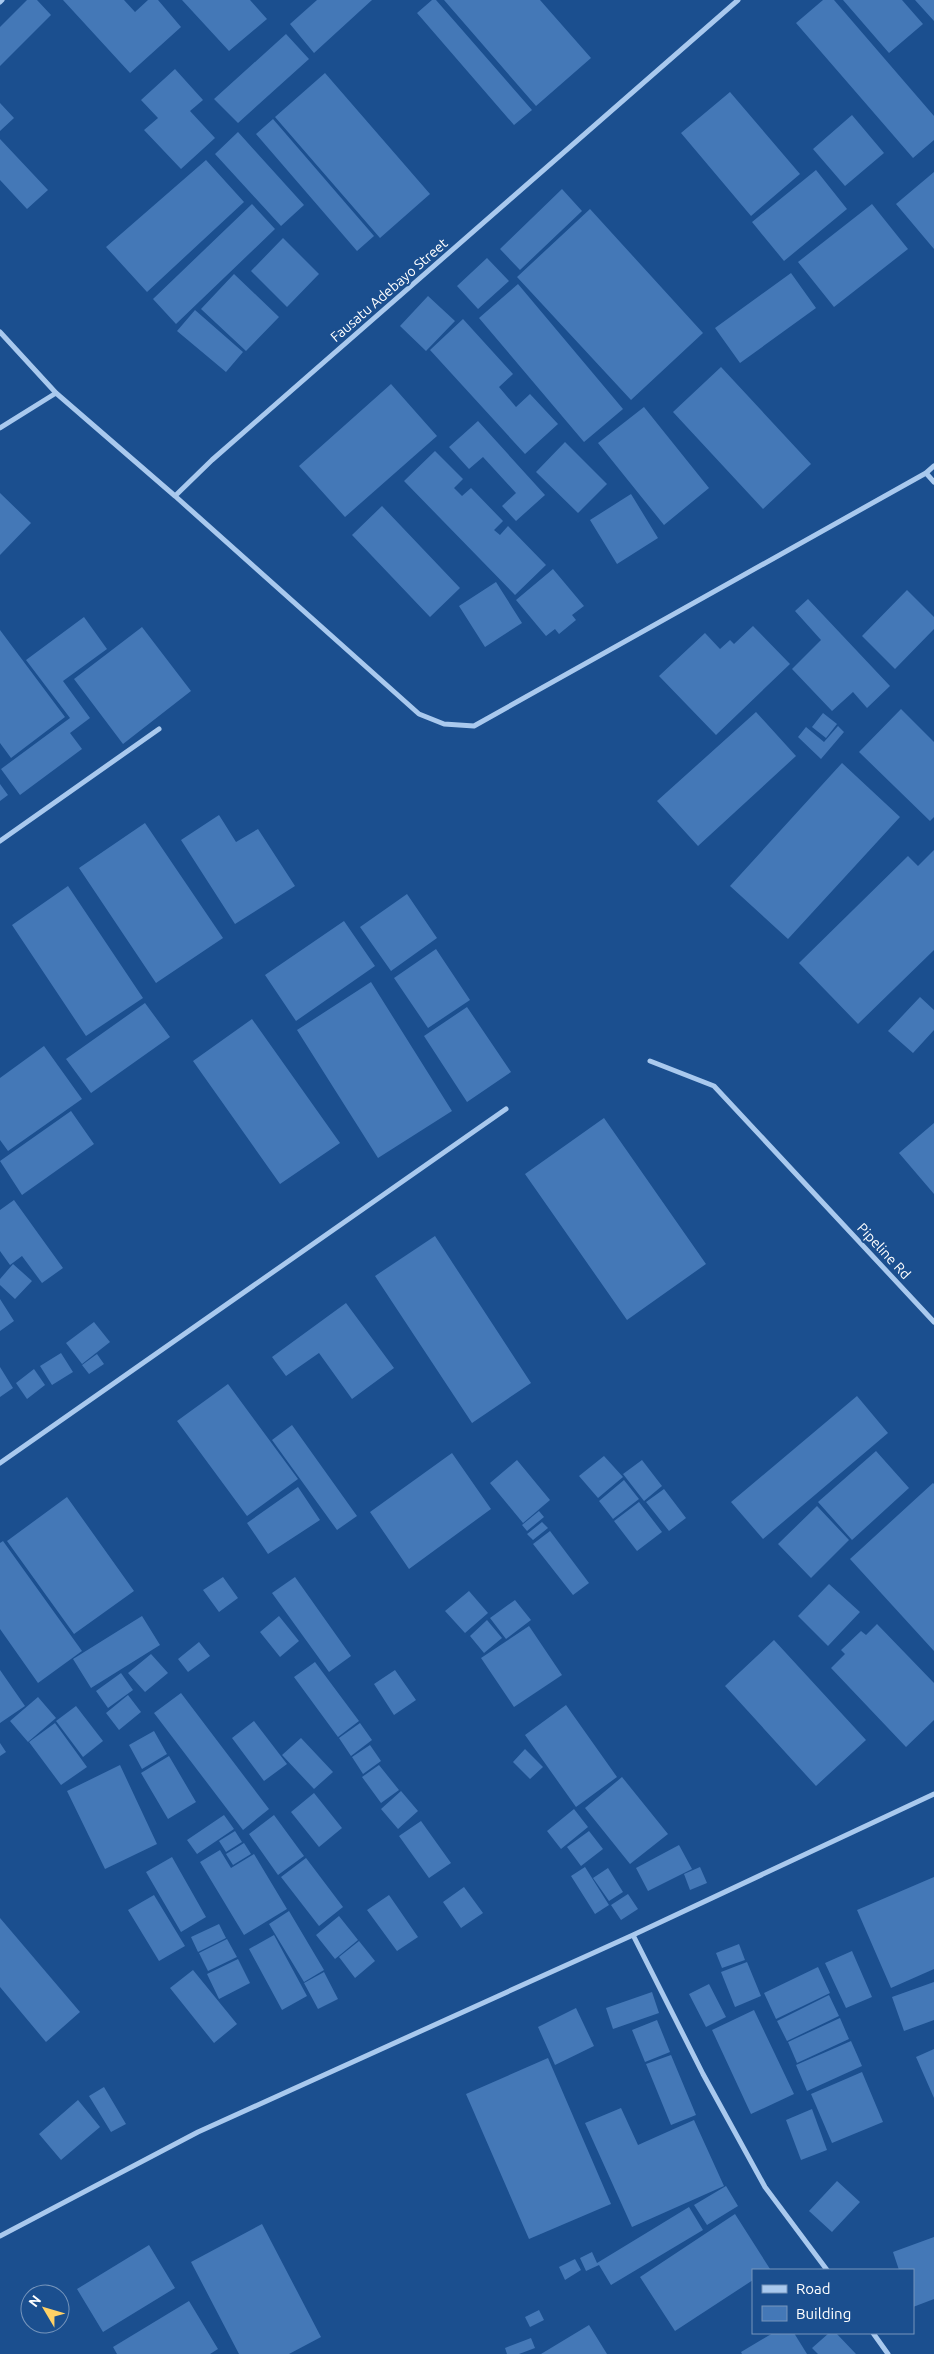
<svg xmlns="http://www.w3.org/2000/svg" width="934" height="2354" viewBox="0 0 934 2354" font-family="Ubuntu,sans-serif">
<rect width="100%" height="100%" fill="#1b4f8f"/>
<path fill="#4478b7" d="M27 0H37L51 15 0 66V27Z
M63 0H124L135 12 148 0H158L181 27 130 73Z
M182 0H250L267 19 229 51Z
M317 0H372L314 53 290 24Z
M432 0H436L532 110 514 125 417 13Z
M444 0H540L591 58 536 106Z
M823 0H834L934 116V140L913 158 796 23Z
M843 0H902L923 24 889 53Z
M915 0H934V21Z
M286 34 309 59 238 123 214 99Z
M175 69 203 100 190 111 215 138 181 169 144 130 158 118 141 100Z
M325 73 430 194 380 238 275 117Z
M730 92 800 174 751 216 681 133Z
M0 103 14 118 0 131Z
M852 115 884 153 845 186 813 149Z
M273 119 374 236 357 251 256 134Z
M238 132 304 205 281 226 215 154Z
M0 139 48 190 27 209 0 180Z
M206 160 244 202 147 292 106 247Z
M816 170 847 209 784 261 752 222Z
M934 172V249L896 204Z
M562 189 582 211 520 270 500 249Z
M252 204 275 229 176 324 153 299Z
M872 204 908 249 834 307 798 262Z
M590 209 703 333 631 400 517 277Z
M283 238 319 274 287 307 251 271Z
M487 258 509 281 478 309 457 286Z
M791 273 816 308 740 363 715 328Z
M234 274 279 317 246 351 201 309Z
M518 284 623 409 584 442 479 318Z
M428 296 455 321 426 351 400 326Z
M195 310 243 352 226 372 177 331Z
M463 319 513 374 499 387 516 407 530 394 558 424 525 454 430 350Z
M721 367 811 464 763 509 673 412Z
M391 384 437 436 345 517 299 466Z
M644 407 709 488 664 525 598 443Z
M478 421 545 495 516 521 502 506 516 493 483 457 469 469 449 447Z
M565 442 607 484 578 513 536 472Z
M435 451 463 479 454 488 462 496 471 488 503 521 494 530 500 535 508 526 546 565 515 595 404 481Z
M0 493 31 523 0 555Z
M631 494 658 538 617 564 590 520Z
M382 506 460 588 430 617 352 535Z
M553 569 584 606 572 615 576 620 559 634 555 629 546 636 516 600Z
M496 582 522 623 485 647 459 606Z
M907 590 934 617V629L895 669 862 636Z
M808 599 890 686 867 708 853 692 832 711 792 669 821 640 795 611Z
M84 617 107 649 63 681 90 718 70 733 82 749 20 795 1 769 70 718 26 660Z
M753 626 790 664 716 735 659 676 705 633 720 649 730 640 734 644Z
M142 627 191 691 123 744 74 679Z
M0 630 65 717 11 758 0 743Z
M901 709 934 742V817L930 821 859 752Z
M756 712 796 756 698 846 657 801Z
M823 713 837 724 826 738 812 727Z
M838 726 844 732 821 759 798 737 806 727 824 742Z
M842 763 900 817 788 939 730 886Z
M0 784 8 795 0 801Z
M219 815 236 842 258 829 295 886 235 924 181 840Z
M145 823 223 938 156 983 79 868Z
M934 850V950L858 1024 799 963 908 856 918 866Z
M68 886 143 998 86 1036 12 925Z
M407 894 437 938 391 971 360 927Z
M344 921 375 966 296 1021 265 975Z
M436 949 470 1000 428 1028 394 978Z
M371 982 452 1111 378 1158 297 1030Z
M920 997 934 1010V1030L913 1053 888 1031Z
M145 1003 170 1037 91 1093 66 1059Z
M467 1007 511 1072 467 1102 424 1036Z
M252 1019 340 1143 280 1184 193 1061Z
M44 1046 82 1099 8 1151 0 1140V1078Z
M71 1111 94 1144 22 1195 0 1161Z
M604 1118 706 1264 627 1320 525 1174Z
M934 1123V1194L899 1153Z
M14 1200 63 1268 42 1283 22 1256 10 1265 0 1251V1210Z
M435 1236 531 1383 472 1423 375 1276Z
M13 1264 32 1281 15 1299 0 1285V1279Z
M0 1299 14 1321 0 1331Z
M346 1303 394 1368 352 1399 319 1353 286 1376 272 1357Z
M94 1322 110 1342 82 1364 66 1343Z
M61 1353 73 1372 52 1385 40 1366Z
M97 1354 104 1364 89 1374 82 1365Z
M0 1367 13 1388 0 1397Z
M34 1369 45 1385 27 1399 16 1383Z
M228 1384 298 1479 247 1516 177 1421Z
M857 1396 888 1433 763 1539 731 1502Z
M292 1425 357 1516 337 1530 272 1440Z
M876 1451 909 1488 852 1540 818 1502Z
M452 1453 491 1509 409 1569 370 1512Z
M604 1456 623 1477 598 1498 579 1476Z
M517 1460 550 1500 523 1523 490 1483Z
M642 1460 662 1486 644 1501 623 1474Z
M624 1480 639 1499 613 1519 599 1501Z
M933 1483 934 1484V1651L850 1559Z
M298 1487 320 1520 268 1554 247 1523Z
M664 1489 686 1518 669 1531 646 1502Z
M67 1497 134 1591 74 1634 7 1541Z
M639 1502 662 1532 637 1551 614 1521Z
M817 1506 849 1540 811 1578 778 1544Z
M539 1511 544 1517 527 1531 522 1525Z
M542 1522 548 1528 533 1540 527 1534Z
M550 1531 589 1583 573 1595 533 1544Z
M3 1541 82 1651 38 1683 0 1629V1543Z
M223 1577 238 1598 219 1612 203 1590Z
M295 1577 351 1656 329 1672 272 1593Z
M829 1584 860 1612 828 1646 798 1616Z
M469 1591 488 1613 465 1633 445 1611Z
M515 1600 531 1620 506 1639 490 1618Z
M142 1616 160 1645 91 1688 73 1659Z
M279 1616 299 1641 280 1657 260 1632Z
M487 1620 502 1638 484 1653 470 1636Z
M877 1624 934 1683V1720L906 1747 831 1668 845 1654 841 1650 861 1631 866 1635Z
M529 1626 562 1675 514 1707 481 1658Z
M774 1640 866 1740 816 1786 725 1686Z
M199 1642 210 1656 188 1672 178 1659Z
M151 1654 168 1673 145 1692 128 1673Z
M315 1662 359 1721 338 1737 294 1677Z
M0 1670 25 1706 0 1723Z
M395 1670 416 1700 394 1715 374 1684Z
M121 1673 133 1690 108 1708 96 1691Z
M181 1693 269 1809 243 1830 154 1713Z
M128 1695 141 1712 119 1730 106 1713Z
M38 1697 56 1718 28 1742 10 1721Z
M566 1705 617 1777 576 1807 525 1735Z
M76 1706 103 1741 83 1757 56 1721Z
M254 1721 287 1764 264 1781 232 1738Z
M55 1723 87 1767 61 1785 29 1742Z
M360 1723 372 1740 351 1756 339 1738Z
M154 1731 167 1754 142 1769 129 1745Z
M301 1738 333 1772 314 1789 282 1755Z
M0 1743 6 1752 0 1756Z
M370 1745 381 1761 363 1774 352 1757Z
M525 1749 543 1767 530 1779 513 1762Z
M169 1756 196 1802 168 1819 141 1773Z
M120 1765 157 1844 105 1869 67 1791Z
M379 1765 399 1790 381 1803 362 1777Z
M622 1777 668 1834 630 1864 585 1808Z
M401 1791 418 1811 398 1829 381 1809Z
M314 1793 342 1828 319 1847 291 1812Z
M574 1809 588 1827 561 1849 547 1831Z
M224 1815 234 1829 197 1854 187 1840Z
M274 1815 304 1856 278 1875 249 1834Z
M421 1821 451 1863 429 1878 399 1836Z
M235 1831 242 1842 226 1852 219 1841Z
M589 1831 603 1849 581 1866 567 1847Z
M244 1843 251 1854 233 1865 226 1854Z
M679 1845 692 1869 648 1891 636 1868Z
M220 1850 231 1868 254 1854 287 1909 244 1935 200 1862Z
M172 1857 206 1917 181 1932 146 1872Z
M306 1858 343 1907 319 1926 281 1877Z
M585 1867 609 1905 595 1914 571 1876Z
M700 1867 707 1883 690 1890 684 1874Z
M608 1868 623 1892 609 1901 593 1878Z
M934 1877V1969L891 1988 857 1910Z
M464 1887 483 1913 461 1928 443 1902Z
M628 1894 638 1909 621 1920 611 1905Z
M154 1895 185 1946 159 1961 128 1910Z
M389 1895 418 1937 397 1951 367 1910Z
M289 1911 324 1970 304 1982 269 1924Z
M339 1916 358 1940 335 1959 316 1935Z
M0 1918 80 2012 46 2042 0 1987Z
M219 1924 226 1938 198 1952 191 1937Z
M274 1935 307 1996 282 2010 249 1949Z
M227 1939 237 1957 208 1971 199 1953Z
M359 1941 375 1961 355 1978 339 1957Z
M739 1944 745 1960 722 1968 716 1953Z
M852 1951 872 1997 846 2008 825 1963Z
M238 1959 250 1983 219 1999 207 1974Z
M747 1962 761 1996 735 2007 721 1972Z
M818 1967 830 1993 776 2019 764 1993Z
M193 1970 237 2024 214 2043 170 1988Z
M324 1972 338 1999 318 2009 304 1983Z
M934 1982V2020L904 2031 892 1997Z
M709 1984 726 2017 706 2027 689 1994Z
M652 1992 659 2013 613 2029 606 2008Z
M829 1995 839 2016 787 2041 777 2021Z
M576 2008 594 2046 555 2065 538 2027Z
M754 2010 794 2094 751 2114 712 2030Z
M840 2018 849 2039 797 2063 788 2042Z
M657 2020 670 2052 645 2062 632 2030Z
M851 2041 862 2066 807 2091 796 2065Z
M934 2049V2098L916 2057Z
M671 2055 696 2115 671 2125 646 2064Z
M548 2058 611 2204 529 2239 466 2094Z
M862 2072 883 2122 832 2143 811 2094Z
M104 2087 126 2124 111 2132 89 2096Z
M78 2100 100 2127 61 2160 39 2134Z
M621 2108 638 2145 694 2120 724 2186 632 2227 585 2123Z
M812 2109 827 2150 801 2160 786 2120Z
M837 2181 860 2202 832 2232 809 2211Z
M726 2186 738 2206 707 2225 694 2205Z
M689 2207 703 2230 611 2285 599 2265 586 2271 580 2258 592 2252 597 2263Z
M735 2214 770 2269 753 2270V2280L675 2331 640 2277Z
M262 2224 321 2337 289 2354H239L191 2262Z
M934 2237V2299L913 2307V2270H899L893 2252Z
M149 2245 175 2288 103 2332 77 2289Z
M575 2259 581 2270 565 2280 559 2267Z
M189 2301 218 2349 210 2354H117L113 2347Z
M539 2310 544 2320 530 2327 525 2317Z
M589 2325 607 2354H541Z
M773 2333H794L807 2354H742L741 2352Z
M829 2333H836L856 2354H818L812 2348Z
M531 2338 535 2348 519 2354H507L505 2348Z"/>
<g fill="none" stroke-linecap="round" stroke-linejoin="round">
<path stroke="#a9c9ee" stroke-width="5" d="M0 2 2 0
M0 332 56 393 175 496 212 460 738 0
M0 428 56 393
M926 473 934 482
M175 496 419 714 444 724 474 726 926 473 934 466
M0 841 159 729
M650 1061 714 1086 934 1322
M0 1463 506 1109
M633 1935 703 2074 765 2187 827 2270
M0 2236 198 2132 633 1935 934 1794
M873 2333 888 2354"/>
</g>
<g text-anchor="middle" dominant-baseline="central" stroke-width="4.5" stroke-linejoin="round" paint-order="stroke">
<g font-size="14" fill="#fff" stroke="#1b4f8f">
<text transform="translate(389 290) rotate(-41)">Fausatu Adebayo Street</text>
<text transform="translate(884 1251) rotate(47)">Pipeline Rd</text>
</g>
</g>
<rect x="752" y="2269" width="162" height="65" fill="#1b4f8f" stroke="#7695bc"/>
<rect x="762" y="2285" width="25" height="8" fill="#a9c9ee" stroke="#7695bc"/>
<text x="796" y="2294" font-size="15" fill="#ffffff">Road</text>
<rect x="762" y="2306" width="25" height="15" fill="#4478b7" stroke="#7695bc"/>
<text x="796" y="2319" font-size="15" fill="#ffffff">Building</text>
<g transform="translate(45 2309) rotate(308)"><circle r="24" fill="#1b4f8f" stroke="#7695bc"/>
<path d="M0-4L9 19L0 12L-9 19Z" fill="#ffd166"/>
<text y="-8" font-size="14" font-weight="bold" text-anchor="middle" fill="#ffffff">N</text>
</g>
</svg>
